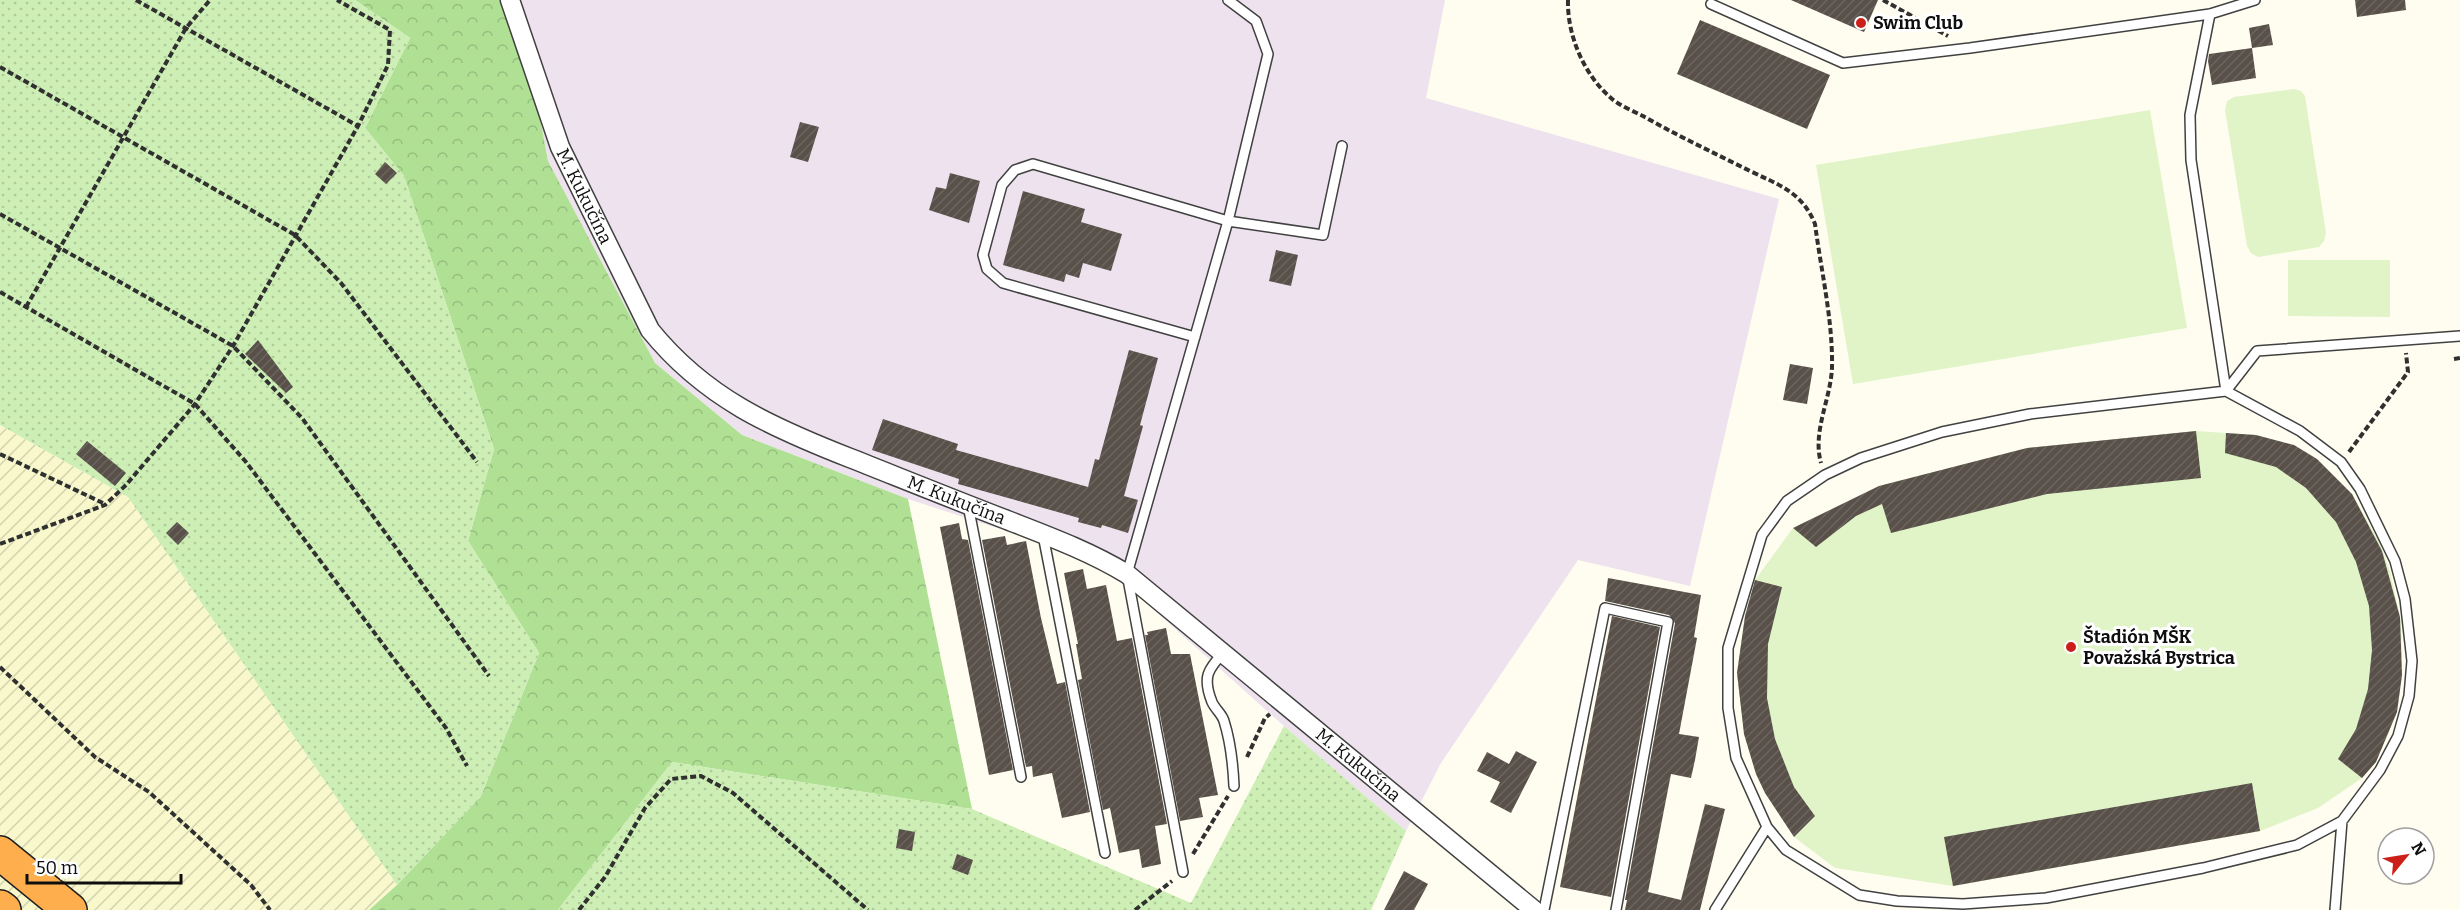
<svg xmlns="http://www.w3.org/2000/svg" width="2460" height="910" viewBox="0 0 2460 910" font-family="Bitter,serif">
<defs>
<pattern id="farmland-furrows" width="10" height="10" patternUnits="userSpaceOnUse" patternTransform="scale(1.5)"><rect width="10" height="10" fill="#f8f8cc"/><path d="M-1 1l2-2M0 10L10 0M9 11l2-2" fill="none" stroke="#d3d3ae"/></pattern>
<pattern id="forest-crowns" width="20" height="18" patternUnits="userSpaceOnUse" patternTransform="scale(1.5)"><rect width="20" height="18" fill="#afe093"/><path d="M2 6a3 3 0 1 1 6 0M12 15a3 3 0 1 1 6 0" fill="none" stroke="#95bf7e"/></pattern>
<pattern id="garden-dots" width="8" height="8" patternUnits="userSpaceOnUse" patternTransform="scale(1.5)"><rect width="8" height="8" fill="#cdeeb5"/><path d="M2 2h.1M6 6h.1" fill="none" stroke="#afcb9a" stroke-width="1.8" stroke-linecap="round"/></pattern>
<pattern id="building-hatch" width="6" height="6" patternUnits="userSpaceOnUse" patternTransform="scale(1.5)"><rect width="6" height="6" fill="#585049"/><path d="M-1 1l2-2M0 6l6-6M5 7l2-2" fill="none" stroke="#6b655f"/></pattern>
</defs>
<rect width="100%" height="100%" fill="#fffdf0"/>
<path fill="#ede2ee" d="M518 0H1445L1426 98 1779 199 1690 586 1578 560 1441 763 1406 831 1284 726 1117 577 1028 538 908 499 742 435 655 363 548 161Z"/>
<path fill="url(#farmland-furrows)" d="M0 425 128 497 397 885 369 910H0Z"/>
<path fill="url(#forest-crowns)" d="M355 0H518L548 161 655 363 742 435 908 499 972 809 672 762 558 910H369L397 885 481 796 539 653 468 541 494 449 404 176 365 128 410 38Z"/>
<path fill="url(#garden-dots)" d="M0 0H355L410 38 365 128 404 176 494 449 468 541 539 653 481 796 397 885 128 497 0 425Z
M1284 726 1406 831 1371 910H558L672 762 972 809 1191 903Z"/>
<path fill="#e1f4c8" d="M2294 89 2301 91 2305 96 2326 233 2324 241 2319 247 2258 257 2251 253 2247 246 2225 110 2227 101 2234 97Z
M2150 110 2187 328 1853 384 1816 165Z
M2288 260H2390V317L2288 316Z
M2196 431 2256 435 2352 494 2380 543 2390 571 2401 622 2402 675 2397 712 2376 762 2362 778 2318 808 2260 831 1953 886 1835 868 1794 837 1765 793 1756 774 1744 734 1737 673 1745 616 1755 580 1793 528 1879 486 2027 448Z"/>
<path fill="url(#building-hatch)" d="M1791 0H1878L1864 32Z
M2355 0H2405L2406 10 2357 17Z
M1700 20 1830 75 1807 129 1677 74Z
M2269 24 2273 45 2252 48 2249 28Z
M2252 48 2256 78 2212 85 2208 61 2209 54Z
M800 122 819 127 808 162 790 157Z
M385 162 397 173 386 184 375 174Z
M950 173 980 181 969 223 929 210 936 187 946 189Z
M1023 191 1085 209 1081 222 1122 234 1111 271 1083 263 1079 278 1066 274 1064 282 1003 265Z
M1276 250 1298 255 1291 286 1269 281Z
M258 340 293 387 286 393 245 354Z
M1129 350 1158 358 1140 425 1143 426 1124 496 1138 500 1128 533 1102 525 1101 528 1078 522 1079 518 958 484 959 479 872 450 883 419 958 444 956 450 1088 487 1095 459 1099 460Z
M1790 364 1813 368 1807 404 1783 400Z
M2196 431 2201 478 2047 494 1891 533 1882 504 1856 516 1816 547 1793 528 1879 486 2027 448Z
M2226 433 2256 435 2294 445 2317 459 2352 494 2382 551 2400 617 2402 675 2397 712 2376 762 2362 778 2338 759 2356 729 2368 689 2372 650 2369 606 2356 562 2336 522 2306 488 2276 467 2225 453Z
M87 441 126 473 115 486 76 454Z
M177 522 189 533 178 545 166 533Z
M959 523 962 539 968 540 1013 770 989 775 940 527Z
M1005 536 1007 545 1026 541 1041 618 1057 684 1065 682 1090 812 1062 818 1052 773 1033 777 1032 766 1026 767 982 540Z
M1083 569 1087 589 1106 585 1117 641 1132 638 1167 824 1155 826 1161 864 1142 868 1139 849 1119 853 1110 808 1103 810 1078 680 1082 679 1076 644H1078L1064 573Z
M1608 578 1701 595 1694 637 1697 638 1679 734 1699 737 1695 760 1691 778 1671 774 1648 892 1681 900 1705 804 1725 809 1700 910H1625L1627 900H1625L1675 623 1669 615 1605 601Z
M1755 580 1782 587 1768 644 1767 698 1775 739 1794 787 1815 816 1794 837 1765 793 1756 774 1744 734 1737 673 1745 616Z
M1612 616 1660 627 1611 897 1560 887Z
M1166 628 1171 654H1190L1218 795 1199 798 1203 817 1180 821 1145 635H1148L1147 632Z
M1516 751 1537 762 1511 813 1490 802 1500 782 1477 771 1487 752 1509 764Z
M2252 783 2260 831 1953 886 1944 837Z
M899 829 915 832 912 851 896 848Z
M957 854 973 860 968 875 952 869Z
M1404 871 1428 884 1414 910H1384Z"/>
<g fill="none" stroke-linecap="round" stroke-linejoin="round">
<g stroke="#414141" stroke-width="12">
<path id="service" d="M1711 4 1843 63 1970 48 2210 14 2255 0
M2210 14 2190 115 2191 160 2226 391 2257 351 2460 336
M1195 337 1003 283 987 269 983 255 1002 185 1015 170 1033 164 1228 221 1323 235 1342 146
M2226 391 2300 431 2341 462 2360 489 2395 561 2405 599 2412 661 2409 696 2398 736 2380 770 2342 821 2297 845 2203 868 2046 898 1963 904 1897 901 1859 895 1786 850 1767 827 1736 758 1728 708V648L1762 535 1787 501 1825 475 1861 458 1942 432 2030 414Z
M968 505 1021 777
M1043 535 1105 853
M1224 652C1208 669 1202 677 1212 702 1215 709 1222 714 1224 721 1231 743 1233 764 1234 786
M1183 872 1127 574 1228 221 1268 54 1256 21 1228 0
M1544 910 1605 608 1668 622 1616 910
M1715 910 1767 827
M2335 910 2342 821"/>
</g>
<g stroke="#414141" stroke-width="21">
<g id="minor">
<path id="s1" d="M510 0 560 147 650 330C705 398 771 427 850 458 903 479 955 500 1007 520 1048 536 1089 551 1127 574L1534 910"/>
</g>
</g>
<g stroke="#1f1f1f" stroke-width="36">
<path id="motorway" d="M0 853 70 910
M0 907 4 910"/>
</g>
<path stroke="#303030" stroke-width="4" stroke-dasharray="6 3" stroke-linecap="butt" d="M136 0 358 126
M1568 0C1567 35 1584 75 1611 98 1620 106 1633 111 1643 116 1678 136 1714 153 1750 171 1779 185 1802 192 1815 224 1821 270 1833 321 1832 367 1831 399 1812 431 1821 463
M1883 0 1948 36
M0 67 295 235 341 283 477 462
M0 214 233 346 302 418 489 676
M0 292 195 404 246 462 446 728 467 766
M26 307 186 28 210 0
M2454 359 2460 358
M2349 452 2408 372 2406 353
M0 454 105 504
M0 544 105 505 126 485 195 404 233 346 358 126 388 65 390 30 337 0
M0 667 95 757 149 792 251 885 270 910
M1247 757 1265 718 1270 714
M1193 854 1228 796
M579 910 605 877 645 808 671 779 701 776 733 793 868 910
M1135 910 1172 881"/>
<use href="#service" stroke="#fff" stroke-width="9"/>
<use href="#minor" stroke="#fff" stroke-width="18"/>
<use href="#motorway" stroke="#ffae4e" stroke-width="33"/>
</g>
<g fill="#cc1f19" stroke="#fff" stroke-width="2">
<circle cx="1861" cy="23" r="6"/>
<circle cx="2071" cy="647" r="6"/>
</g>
<g text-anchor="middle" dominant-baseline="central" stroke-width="6" stroke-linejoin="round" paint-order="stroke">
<g font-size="18" font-weight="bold" fill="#0e0e0e" stroke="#fff" text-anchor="start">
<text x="1873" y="23">Swim Club</text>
<text x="2083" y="637">Štadión MŠK<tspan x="2083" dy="21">Považská Bystrica</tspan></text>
</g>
<g font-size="18" fill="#0e0e0e" stroke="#fff">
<text stroke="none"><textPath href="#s1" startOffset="210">M. Kukučína</textPath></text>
<text stroke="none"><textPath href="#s1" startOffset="714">M. Kukučína</textPath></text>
<text stroke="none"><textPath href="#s1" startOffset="1200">M. Kukučína</textPath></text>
</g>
</g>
<g transform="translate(2406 856) rotate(60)"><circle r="28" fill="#ffffff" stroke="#9f9f9f" stroke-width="1.5"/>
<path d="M0-4.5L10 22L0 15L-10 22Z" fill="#cc1f19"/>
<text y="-9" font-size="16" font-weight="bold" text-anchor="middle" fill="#0e0e0e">N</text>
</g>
<path d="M27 874v9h154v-9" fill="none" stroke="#0e0e0e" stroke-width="3"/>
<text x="36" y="874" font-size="18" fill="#0e0e0e" stroke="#ffffff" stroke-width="4.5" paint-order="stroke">50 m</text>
</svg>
